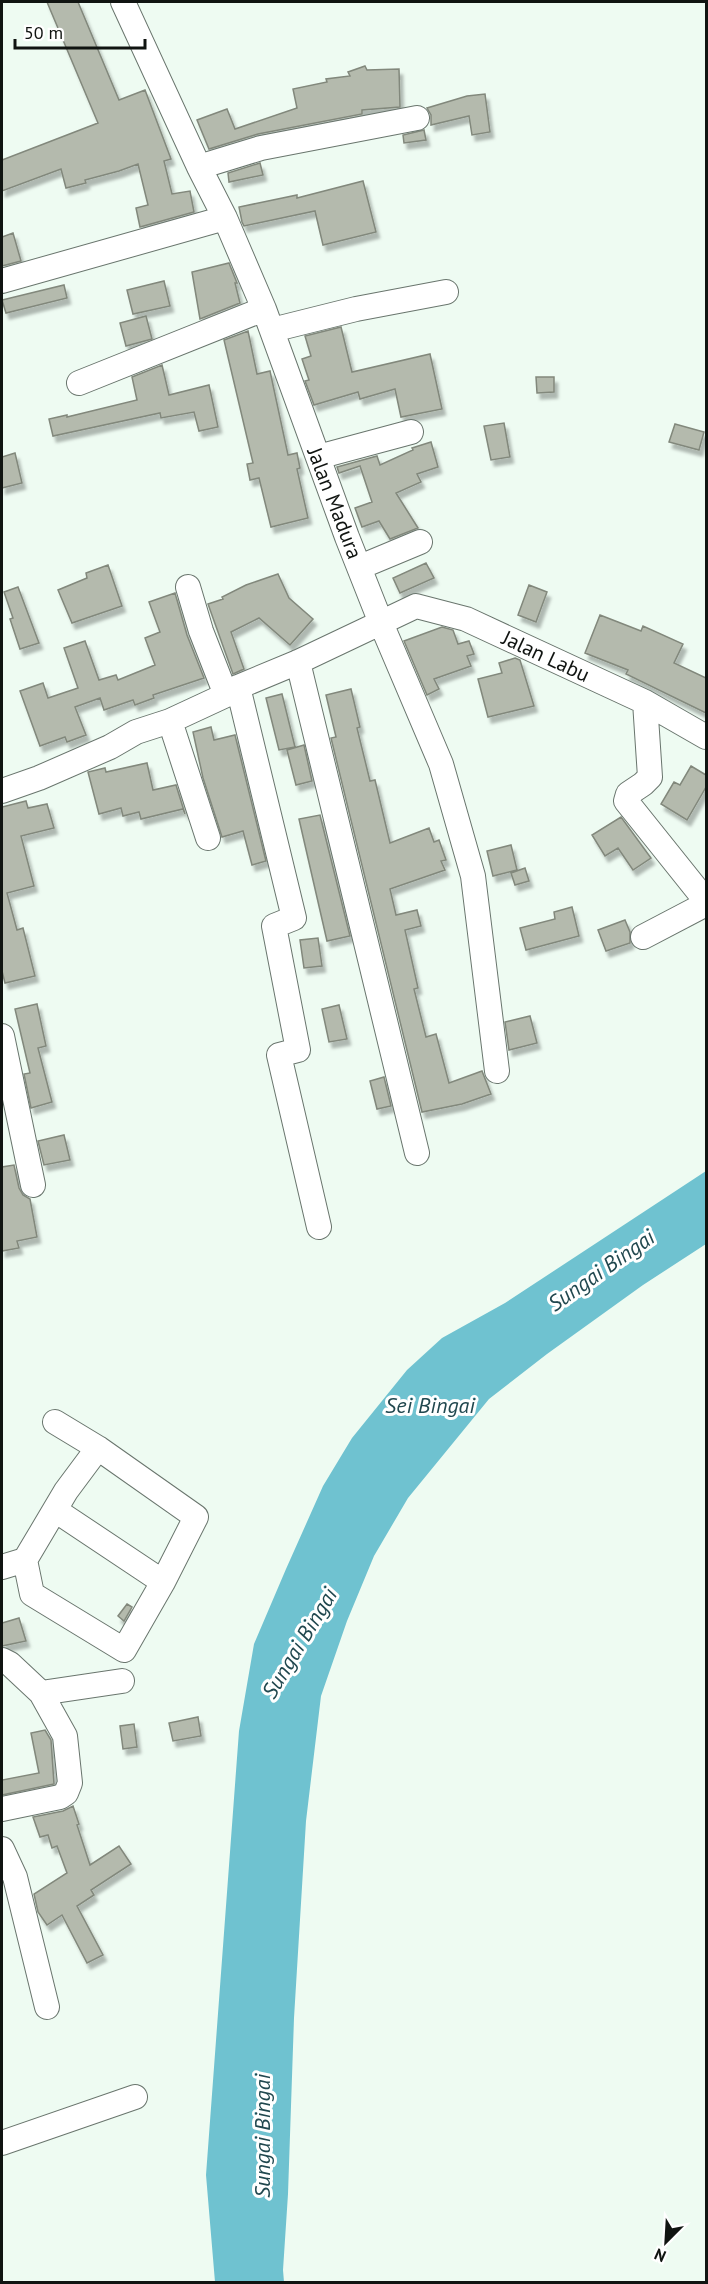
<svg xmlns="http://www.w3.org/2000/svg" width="708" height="2284" viewBox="0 0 708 2284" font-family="'PT Sans',sans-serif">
<defs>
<filter id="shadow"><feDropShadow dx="3.5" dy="6" stdDeviation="1.5" flood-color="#0004"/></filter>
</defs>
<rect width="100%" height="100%" fill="#eefbf2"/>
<path fill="#6fc2d0" d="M706 1171V1244L643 1285 547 1354 489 1399 408 1498 374 1556 347 1621 321 1696 306 1821 294 2018 288 2194 283 2270 284 2282H215L206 2175 239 1731 254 1644 286 1569 323 1486 352 1438 407 1370 442 1338 505 1303Z"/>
<path fill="#b4baad" stroke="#82887c" stroke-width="1.5" filter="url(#shadow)" d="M47 2H78L119 100 145 90 171 159 164 161 172 194 190 191 194 212 140 227 136 208 148 205 138 164 119 171 85 180 86 183 66 188 61 169 2 191V160L98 123Z
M365 66 367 70 399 69 400 107 362 110V114L258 134 209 149 197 120 227 109 235 129 297 108 293 89 327 82 326 79 350 76 348 72Z
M485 94 490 132 472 135 469 116 431 125V115L427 108 467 96Z
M424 130 426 140 404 143 403 135Z
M260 163 263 175 229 182 228 173Z
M363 181 376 232 323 245 315 211 244 226 242 222 239 207 297 195V198Z
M13 233 21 261 2 266V237Z
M229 263 237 283H235L240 303 200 319 192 272Z
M164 281 170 306 133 314 127 290Z
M64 285 67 298 6 313 2 300Z
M146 316 152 339 126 346 120 323Z
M341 327 352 372 430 354 442 409 401 417 395 389 360 399 358 392 314 405 305 381 309 380 302 359 311 356 305 336Z
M248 331 257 374 270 371 288 455 297 453 300 468 297 469 308 518 271 527 259 478 250 480 247 464 253 463 224 340Z
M162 365 169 395 209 385 218 427 199 431 194 412 161 418 160 413 53 436 49 419 67 415V417L137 400 132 377Z
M536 377H554V392L537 393Z
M504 423 510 457 491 460 484 426Z
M675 424 704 432 699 450 669 442Z
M431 442 438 467 417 474 421 482 396 493 418 528 390 539 379 521 362 527 355 508 372 502 360 466 339 473 337 467 377 456 380 465 413 450 412 448Z
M15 453 22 483 2 488V457Z
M426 563 434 578 400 593 393 578Z
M108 565 122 606 72 623 58 590 87 578 86 573Z
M278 574 289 598 313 619 290 645 259 618 231 632 244 669 233 674 208 604 223 599 222 597 246 585Z
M529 585 547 592 536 622 518 615Z
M18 587 39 643 20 649 10 619 13 618 4 592Z
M175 593 187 635 204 678 153 695 154 698 135 705 133 700 104 710 100 698 75 707 86 735 67 742 65 737 40 746 20 691 43 683 48 698 78 688 64 648 85 641 99 680 116 675 118 680 155 665 145 638 160 632 149 602Z
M600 615 641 631 643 626 683 644 674 663 706 678V713L626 674 628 670 585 653Z
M442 627 453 630 458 644 469 641 474 654 467 656 471 666 434 679 439 689 427 695 404 641Z
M515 658 520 660 534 706 488 717 478 679 502 673 499 663Z
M351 689 360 727 357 728 370 781 375 780 390 843 429 828 434 842 439 840 446 860 441 861 445 870 390 889 396 915 417 910 421 926 405 930 418 988 414 989 426 1037 436 1034 449 1083 482 1071 491 1094 462 1104 422 1112 331 738 336 737 326 695Z
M282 694 295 747 279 750 266 698Z
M211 727 214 740 235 735 266 861 252 865 243 831 222 837 203 778 193 732Z
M304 745 312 781 296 785 287 750Z
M147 763 153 790 176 785 185 814 183 809 141 819 139 812 123 816 121 808 99 814 88 772 105 768 106 772Z
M691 766 706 775V787L687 820 661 804 674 782 680 785Z
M26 801 28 808 47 804 54 828 21 836 34 886 7 893 17 930 23 928 35 976 5 983 2 971V807Z
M320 815 350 936 327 941 299 819Z
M621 817 651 858 633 870 618 848 605 856 592 835Z
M511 845 517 870 493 876 487 851Z
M525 868 529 881 515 885 511 873Z
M572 907 579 936 526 950 520 928 555 919 554 912Z
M625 920 630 932V943L606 951 598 930Z
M318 938 322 966 304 968 300 940Z
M37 1004 46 1046 38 1048 52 1102 31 1108 24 1074 30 1073 15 1009Z
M339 1005 347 1039 329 1042 322 1009Z
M530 1016 537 1043 509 1050 505 1022Z
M384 1077 391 1106 377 1109 370 1081Z
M64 1135 70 1160 44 1165 38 1141Z
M14 1165 19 1188 23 1195 30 1199 37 1237 17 1241 19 1248 2 1251V1167Z
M127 1604 132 1607 124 1621 118 1616Z
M19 1618 26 1641 2 1646V1623Z
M198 1717 201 1736 173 1741 169 1723Z
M134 1724 137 1747 123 1749 120 1726Z
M45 1730 51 1740 54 1784 2 1795V1780L39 1773 31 1733Z
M73 1806 79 1824 77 1825 90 1865 119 1846 131 1864 91 1890 94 1895 77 1906 103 1955 87 1963 62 1915 47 1925 38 1912 34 1894 67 1873 57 1846 52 1848 48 1835 40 1837 33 1817 63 1811Z"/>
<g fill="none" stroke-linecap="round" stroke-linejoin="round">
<g stroke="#69756d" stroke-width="26">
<path id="minor" d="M123 2 199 167 225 218 264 309 347 537 381 623 441 764 473 876 497 1071
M199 167 261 148 417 118
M2 281 225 218
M272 330 356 309 446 292
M79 383 264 309
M318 457 411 432
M360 567 420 542
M188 587 201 631 226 695
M298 662 417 1153
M238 687 294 918 274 926 298 1050 279 1055 319 1227
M645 702 650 777 643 784 628 794 626 801 706 901
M170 721 208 838
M2 791 39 778 110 747 136 732 170 721 226 695 238 687 298 662 416 606 466 619 645 702 706 737
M643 937 706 904
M2 1036 33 1185
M55 1510 163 1582 196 1517 98 1448
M25 1560 32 1594 124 1650 163 1582
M2 1567 25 1560 66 1491 98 1448 55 1422
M2 1660 10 1664 41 1693
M2 1809 60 1797 66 1793 70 1783 65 1736 41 1693 122 1681
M2 1849 15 1877 47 2007
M2 2143 135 2097"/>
</g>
<use href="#minor" stroke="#fff" stroke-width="24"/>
</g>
<g text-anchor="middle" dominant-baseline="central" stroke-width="6" stroke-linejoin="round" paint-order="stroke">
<g font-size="21" fill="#101411" stroke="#fff">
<text transform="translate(335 503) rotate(69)">Jalan Madura</text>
<text transform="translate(546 656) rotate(25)">Jalan Labu</text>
</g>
<g font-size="22" font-style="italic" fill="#21484f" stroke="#fff">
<text transform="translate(601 1270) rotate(-35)">Sungai Bingai</text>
<text x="430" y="1405">Sei Bingai</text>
<text transform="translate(299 1643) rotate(-59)">Sungai Bingai</text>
<text transform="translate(262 2136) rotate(-90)">Sungai Bingai</text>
</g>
</g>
<rect width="708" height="2284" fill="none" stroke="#101411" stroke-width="6"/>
<g transform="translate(666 2242) rotate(204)" stroke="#ffffff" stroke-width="4.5" paint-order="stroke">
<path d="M0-4.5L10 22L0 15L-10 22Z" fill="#101411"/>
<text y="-9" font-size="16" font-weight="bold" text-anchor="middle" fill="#101411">N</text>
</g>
<path d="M15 39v9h130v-9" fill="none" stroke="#101411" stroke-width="3"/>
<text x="24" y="39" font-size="18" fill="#101411" stroke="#ffffff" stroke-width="4.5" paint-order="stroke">50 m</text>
</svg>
